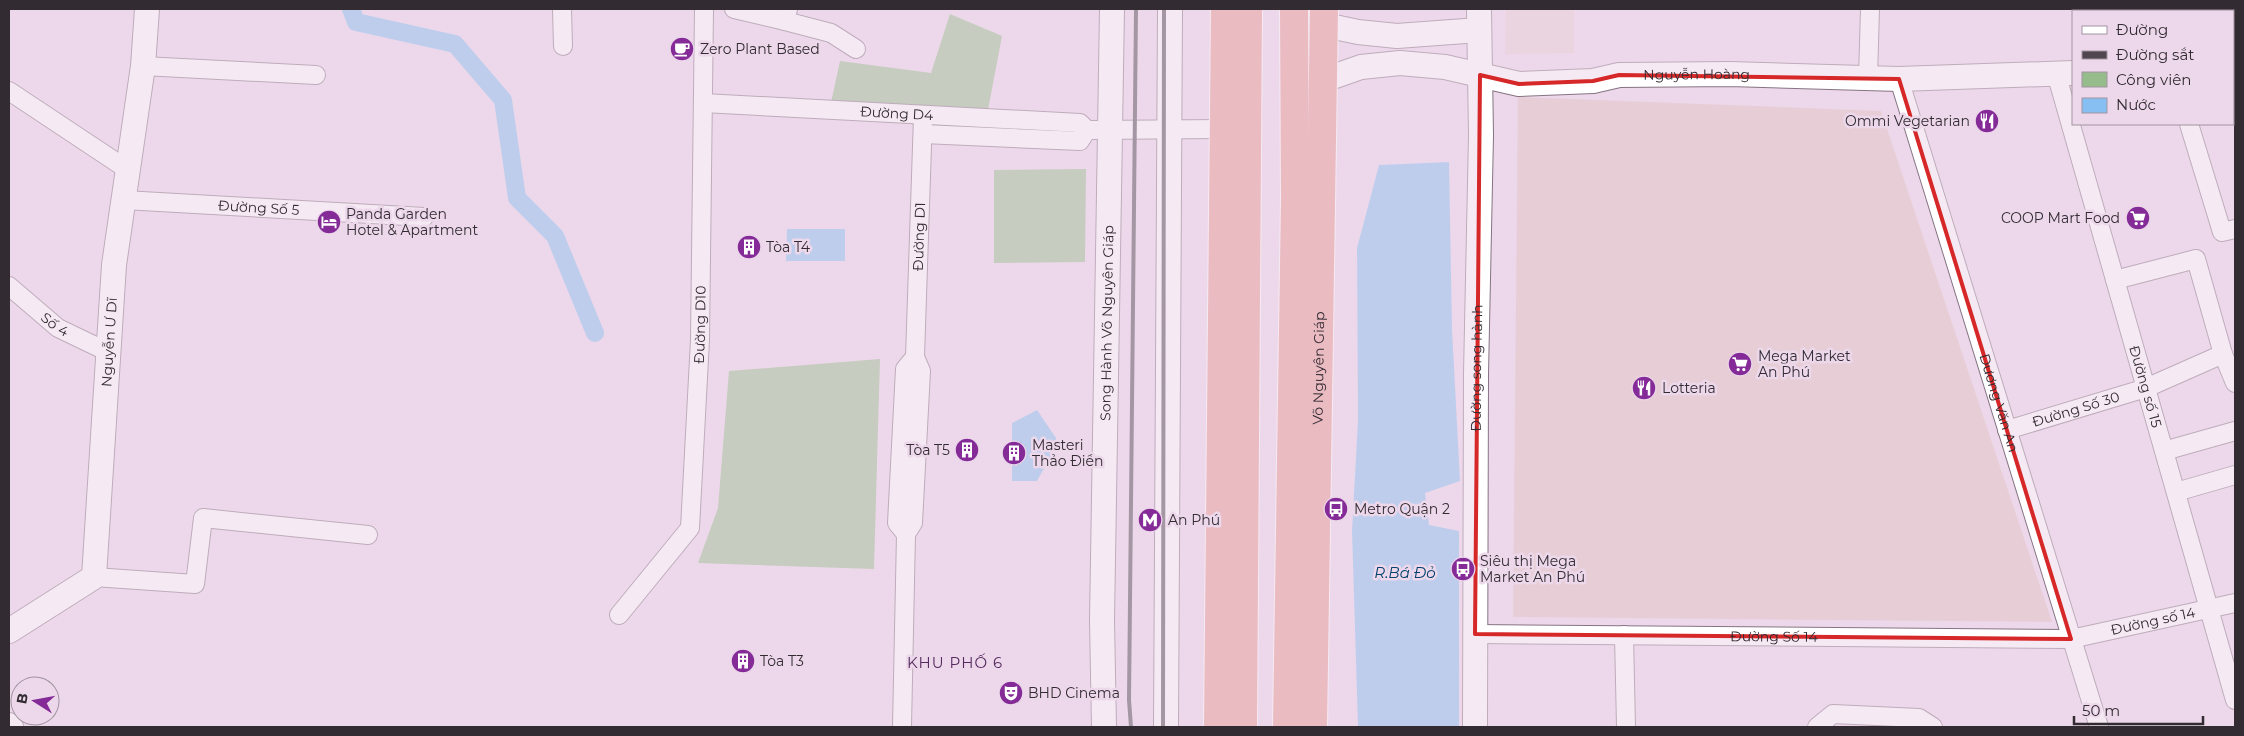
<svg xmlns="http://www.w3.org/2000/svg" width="2244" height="736" viewBox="0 0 2244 736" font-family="Montserrat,sans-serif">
<rect width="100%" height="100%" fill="#ecd8ea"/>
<path fill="#e7ced6" d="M1506 9H1574V53L1505 54Z
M1518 97 1881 111 2052 622 1513 617Z"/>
<path fill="#97bc8c" d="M950 14 1002 36 987 115 830 107 840 61 931 73Z
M1086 169 1085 262 994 263V170Z
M880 359 874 569 698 563 718 508 729 371Z"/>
<path fill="#88bff2" d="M1449 162 1452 329 1460 481 1425 493 1429 525 1459 531V727H1358L1352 531 1358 420 1357 248 1379 165Z
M787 229H845V261H786Z
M1037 410 1056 438 1057 445 1037 481H1012V423Z"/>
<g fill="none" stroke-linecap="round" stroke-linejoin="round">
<path stroke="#88bff2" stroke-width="18" d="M351 9 356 22 455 44 503 100 517 198 555 236 595 333"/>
<g stroke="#867484" stroke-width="20">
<g id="street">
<path d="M562 9 563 46"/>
<path d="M734 9 785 21 788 9"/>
<path d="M785 21 831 33 856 49"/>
<path d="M143 66 316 75"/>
<path id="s1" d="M2056 73 2235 700"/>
<path d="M2235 73V16"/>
<path d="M1868 78 1870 9"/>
<path id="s2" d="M1899 79 2099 727"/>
<path d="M9 91 128 170"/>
<path id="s3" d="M703 103 1080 123 1087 130 1224 129"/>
<path d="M2189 124 2222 232 2235 229"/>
<path d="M923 134 1080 141 1087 130"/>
<path id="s4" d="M124 200 424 217"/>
<path d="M2115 280 2196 259 2223 354 2235 383"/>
<path id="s5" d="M9 286 58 328 108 352"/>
<path id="s6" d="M915 357 905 369 897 523 906 534 913 523 921 371 915 357 923 116"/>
<path id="s7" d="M2007 430 2146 388 2223 354"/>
<path d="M2164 451 2235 431"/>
<path d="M2176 492 2235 475"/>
<path d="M94 577 195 584 203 518 368 535"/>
<path id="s8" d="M619 615 690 528 700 340 704 9"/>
<path id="s9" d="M1475 634 2071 639 2235 603"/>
<path d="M1624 635 1626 727"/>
<path d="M902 727 906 534"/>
<path d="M1817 727 1833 714 1919 718 1933 727"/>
</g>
</g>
<g stroke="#867484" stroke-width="26">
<g id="secondary">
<path d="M1325 25 1358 32 1397 36 1479 30"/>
<path d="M2233 73H2235"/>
<path id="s10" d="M1324 80 1361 67 1400 63 1445 67 1519 84 1593 81 1619 75 1730 74 1899 79 2073 73"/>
<path id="s11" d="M9 631 94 577 114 265 143 66 147 9"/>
<path d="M9 725 11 727"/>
<path id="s12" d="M1104 727 1102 620 1112 9"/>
<path d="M1166 727 1170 9"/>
<path id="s13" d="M1475 727 1476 374 1481 135 1479 9"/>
</g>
</g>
<g stroke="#fff" stroke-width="30">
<g id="highway">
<path d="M1218 727 1225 9"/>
<path d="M1243 727 1248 9"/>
<path d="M1287 727 1295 199 1294 9"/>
<path id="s14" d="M1313 727 1324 9"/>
</g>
</g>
<use href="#street" stroke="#fff" stroke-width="18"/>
<use href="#secondary" stroke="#fff" stroke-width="24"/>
<use href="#highway" stroke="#e89793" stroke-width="28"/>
<path stroke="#4f464f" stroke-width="4" d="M1131 727 1129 700 1136 9
M1163 727 1164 9"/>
</g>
<path d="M0 0H2244V736H0ZM1480 75 1519 84 1593 81 1619 75 1899 79 2071 639 1475 634Z" fill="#ecd8ea" fill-opacity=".55" fill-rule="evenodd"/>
<path fill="none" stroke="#d62828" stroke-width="4" stroke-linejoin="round" d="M1480 75 1519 84 1593 81 1619 75 1899 79 2071 639 1475 634Z"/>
<defs>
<g id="cafe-disc" transform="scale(1.25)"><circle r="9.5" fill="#842b98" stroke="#ecd8ea"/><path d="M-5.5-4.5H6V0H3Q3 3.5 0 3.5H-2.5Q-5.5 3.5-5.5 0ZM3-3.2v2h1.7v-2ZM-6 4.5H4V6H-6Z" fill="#fff"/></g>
<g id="restaurant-disc" transform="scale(1.25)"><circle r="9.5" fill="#842b98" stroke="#ecd8ea"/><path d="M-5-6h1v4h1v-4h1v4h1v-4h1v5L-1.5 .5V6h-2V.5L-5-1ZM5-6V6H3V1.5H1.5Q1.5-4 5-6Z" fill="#fff"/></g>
<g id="supermarket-disc" transform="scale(1.25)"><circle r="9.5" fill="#842b98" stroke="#ecd8ea"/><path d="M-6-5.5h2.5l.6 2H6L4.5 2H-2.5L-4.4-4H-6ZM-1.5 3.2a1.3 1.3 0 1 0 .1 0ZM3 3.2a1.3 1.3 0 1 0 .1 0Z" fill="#fff"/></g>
<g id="hotel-disc" transform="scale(1.25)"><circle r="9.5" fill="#842b98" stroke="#ecd8ea"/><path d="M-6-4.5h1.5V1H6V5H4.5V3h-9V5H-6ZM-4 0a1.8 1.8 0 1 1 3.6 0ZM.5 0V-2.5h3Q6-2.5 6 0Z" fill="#fff"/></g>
<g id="building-disc" transform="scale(1.25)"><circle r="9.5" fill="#842b98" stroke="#ecd8ea"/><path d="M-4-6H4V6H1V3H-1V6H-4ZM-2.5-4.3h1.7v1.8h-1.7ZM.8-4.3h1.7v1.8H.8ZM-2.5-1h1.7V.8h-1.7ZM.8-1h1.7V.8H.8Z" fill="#fff"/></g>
<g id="bus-disc" transform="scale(1.25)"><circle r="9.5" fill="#842b98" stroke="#ecd8ea"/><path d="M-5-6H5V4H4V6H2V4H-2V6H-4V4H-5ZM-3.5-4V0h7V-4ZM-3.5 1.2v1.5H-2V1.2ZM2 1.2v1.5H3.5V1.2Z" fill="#fff"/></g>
<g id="metro-disc" transform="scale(1.25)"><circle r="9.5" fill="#842b98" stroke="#ecd8ea"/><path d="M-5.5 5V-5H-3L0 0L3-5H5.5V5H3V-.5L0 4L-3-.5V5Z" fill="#fff"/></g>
<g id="theatre-disc" transform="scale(1.25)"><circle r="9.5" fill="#842b98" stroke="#ecd8ea"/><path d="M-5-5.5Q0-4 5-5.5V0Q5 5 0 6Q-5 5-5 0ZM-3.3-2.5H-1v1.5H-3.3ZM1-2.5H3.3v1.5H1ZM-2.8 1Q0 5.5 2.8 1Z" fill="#fff"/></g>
</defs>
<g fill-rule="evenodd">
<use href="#cafe-disc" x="682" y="49"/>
<use href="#restaurant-disc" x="1987" y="121"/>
<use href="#supermarket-disc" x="2138" y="218"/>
<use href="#hotel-disc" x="329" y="222"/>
<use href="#building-disc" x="749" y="247"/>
<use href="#supermarket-disc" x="1740" y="364"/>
<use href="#restaurant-disc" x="1644" y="388"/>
<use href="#building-disc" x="967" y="450"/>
<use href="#building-disc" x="1014" y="453"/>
<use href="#bus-disc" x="1336" y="509"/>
<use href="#metro-disc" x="1150" y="520"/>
<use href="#bus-disc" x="1463" y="569"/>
<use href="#building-disc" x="743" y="661"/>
<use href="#theatre-disc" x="1011" y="693"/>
</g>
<g text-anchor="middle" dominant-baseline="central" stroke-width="5" stroke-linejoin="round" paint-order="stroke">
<g font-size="14" fill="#322b32" stroke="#ecd8ea" text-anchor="start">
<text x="700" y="49">Zero Plant Based</text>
<text x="1970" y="121" text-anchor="end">Ommi Vegetarian</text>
<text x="346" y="214">Panda Garden<tspan x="346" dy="16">Hotel &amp; Apartment</tspan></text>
<text x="2120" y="218" text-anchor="end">COOP Mart Food</text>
<text x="766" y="247">Tòa T4</text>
<text x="1758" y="356">Mega Market<tspan x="1758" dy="16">An Phú</tspan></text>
<text x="1662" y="388">Lotteria</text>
<text x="1032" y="445">Masteri<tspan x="1032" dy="16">Thảo Điền</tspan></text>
<text x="950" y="450" text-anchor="end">Tòa T5</text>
<text x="1354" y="509">Metro Quận 2</text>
<text x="1168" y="520">An Phú</text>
<text x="1480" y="561">Siêu thị Mega<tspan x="1480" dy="16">Market An Phú</tspan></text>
<text x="760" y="661">Tòa T3</text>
<text x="1028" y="693">BHD Cinema</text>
</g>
<g font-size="14" fill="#322b32" stroke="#ecd8ea">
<text stroke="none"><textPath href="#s10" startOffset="378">Nguyễn Hoàng</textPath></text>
<text stroke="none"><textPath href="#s3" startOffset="194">Đường D4</textPath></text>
<text stroke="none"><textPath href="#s4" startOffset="135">Đường Số 5</textPath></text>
<text stroke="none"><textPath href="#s6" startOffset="485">Đường D1</textPath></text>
<text stroke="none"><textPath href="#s5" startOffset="60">Số 4</textPath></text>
<text stroke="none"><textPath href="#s12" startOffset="404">Song Hành Võ Nguyên Giáp</textPath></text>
<text stroke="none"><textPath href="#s8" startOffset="316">Đường D10</textPath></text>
<text stroke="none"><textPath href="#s11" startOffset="336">Nguyễn Ư Dĩ</textPath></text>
<text stroke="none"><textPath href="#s14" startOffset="359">Võ Nguyên Giáp</textPath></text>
<text stroke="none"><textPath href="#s13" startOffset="359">Đường song hành</textPath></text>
<text stroke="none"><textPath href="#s1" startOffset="326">Đường số 15</textPath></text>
<text stroke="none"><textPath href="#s2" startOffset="339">Dương Văn An</textPath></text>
<text stroke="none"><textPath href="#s7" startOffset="72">Đường Số 30</textPath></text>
<text stroke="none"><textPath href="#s9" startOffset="680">Đường số 14</textPath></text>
<text stroke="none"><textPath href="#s9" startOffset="299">Đường Số 14</textPath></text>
</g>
<g font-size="15" font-style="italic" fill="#00416e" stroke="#ecd8ea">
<text x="1405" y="572">R.Bá Đỏ</text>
</g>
<g font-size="15" letter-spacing="1" fill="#552a5f" stroke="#ecd8ea">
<text x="955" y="662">KHU PHỐ 6</text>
</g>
</g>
<rect width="2244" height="736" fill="none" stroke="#322b32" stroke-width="20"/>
<rect x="2072" y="10" width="162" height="115" fill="#ecd8ea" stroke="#a293a0"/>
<rect x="2082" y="26" width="25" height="8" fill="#ffffff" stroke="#a293a0"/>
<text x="2116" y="35" font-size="15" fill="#322b32">Đường</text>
<rect x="2082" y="51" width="25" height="8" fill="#4f464f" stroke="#a293a0"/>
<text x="2116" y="60" font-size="15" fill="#322b32">Đường sắt</text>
<rect x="2082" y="72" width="25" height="15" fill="#97bc8c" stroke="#a293a0"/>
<text x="2116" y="85" font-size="15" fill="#322b32">Công viên</text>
<rect x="2082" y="98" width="25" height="15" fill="#88bff2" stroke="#a293a0"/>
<text x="2116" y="110" font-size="15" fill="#322b32">Nước</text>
<g transform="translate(35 701) rotate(281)"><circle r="24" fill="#ecd8ea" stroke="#a293a0"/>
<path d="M0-4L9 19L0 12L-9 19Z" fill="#842b98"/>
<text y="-8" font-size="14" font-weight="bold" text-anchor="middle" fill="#322b32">B</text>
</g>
<path d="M2074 716v8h129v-8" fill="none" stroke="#322b32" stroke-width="2.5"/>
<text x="2082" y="716" font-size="15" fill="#322b32" stroke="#ecd8ea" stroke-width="4" paint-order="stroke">50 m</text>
</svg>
